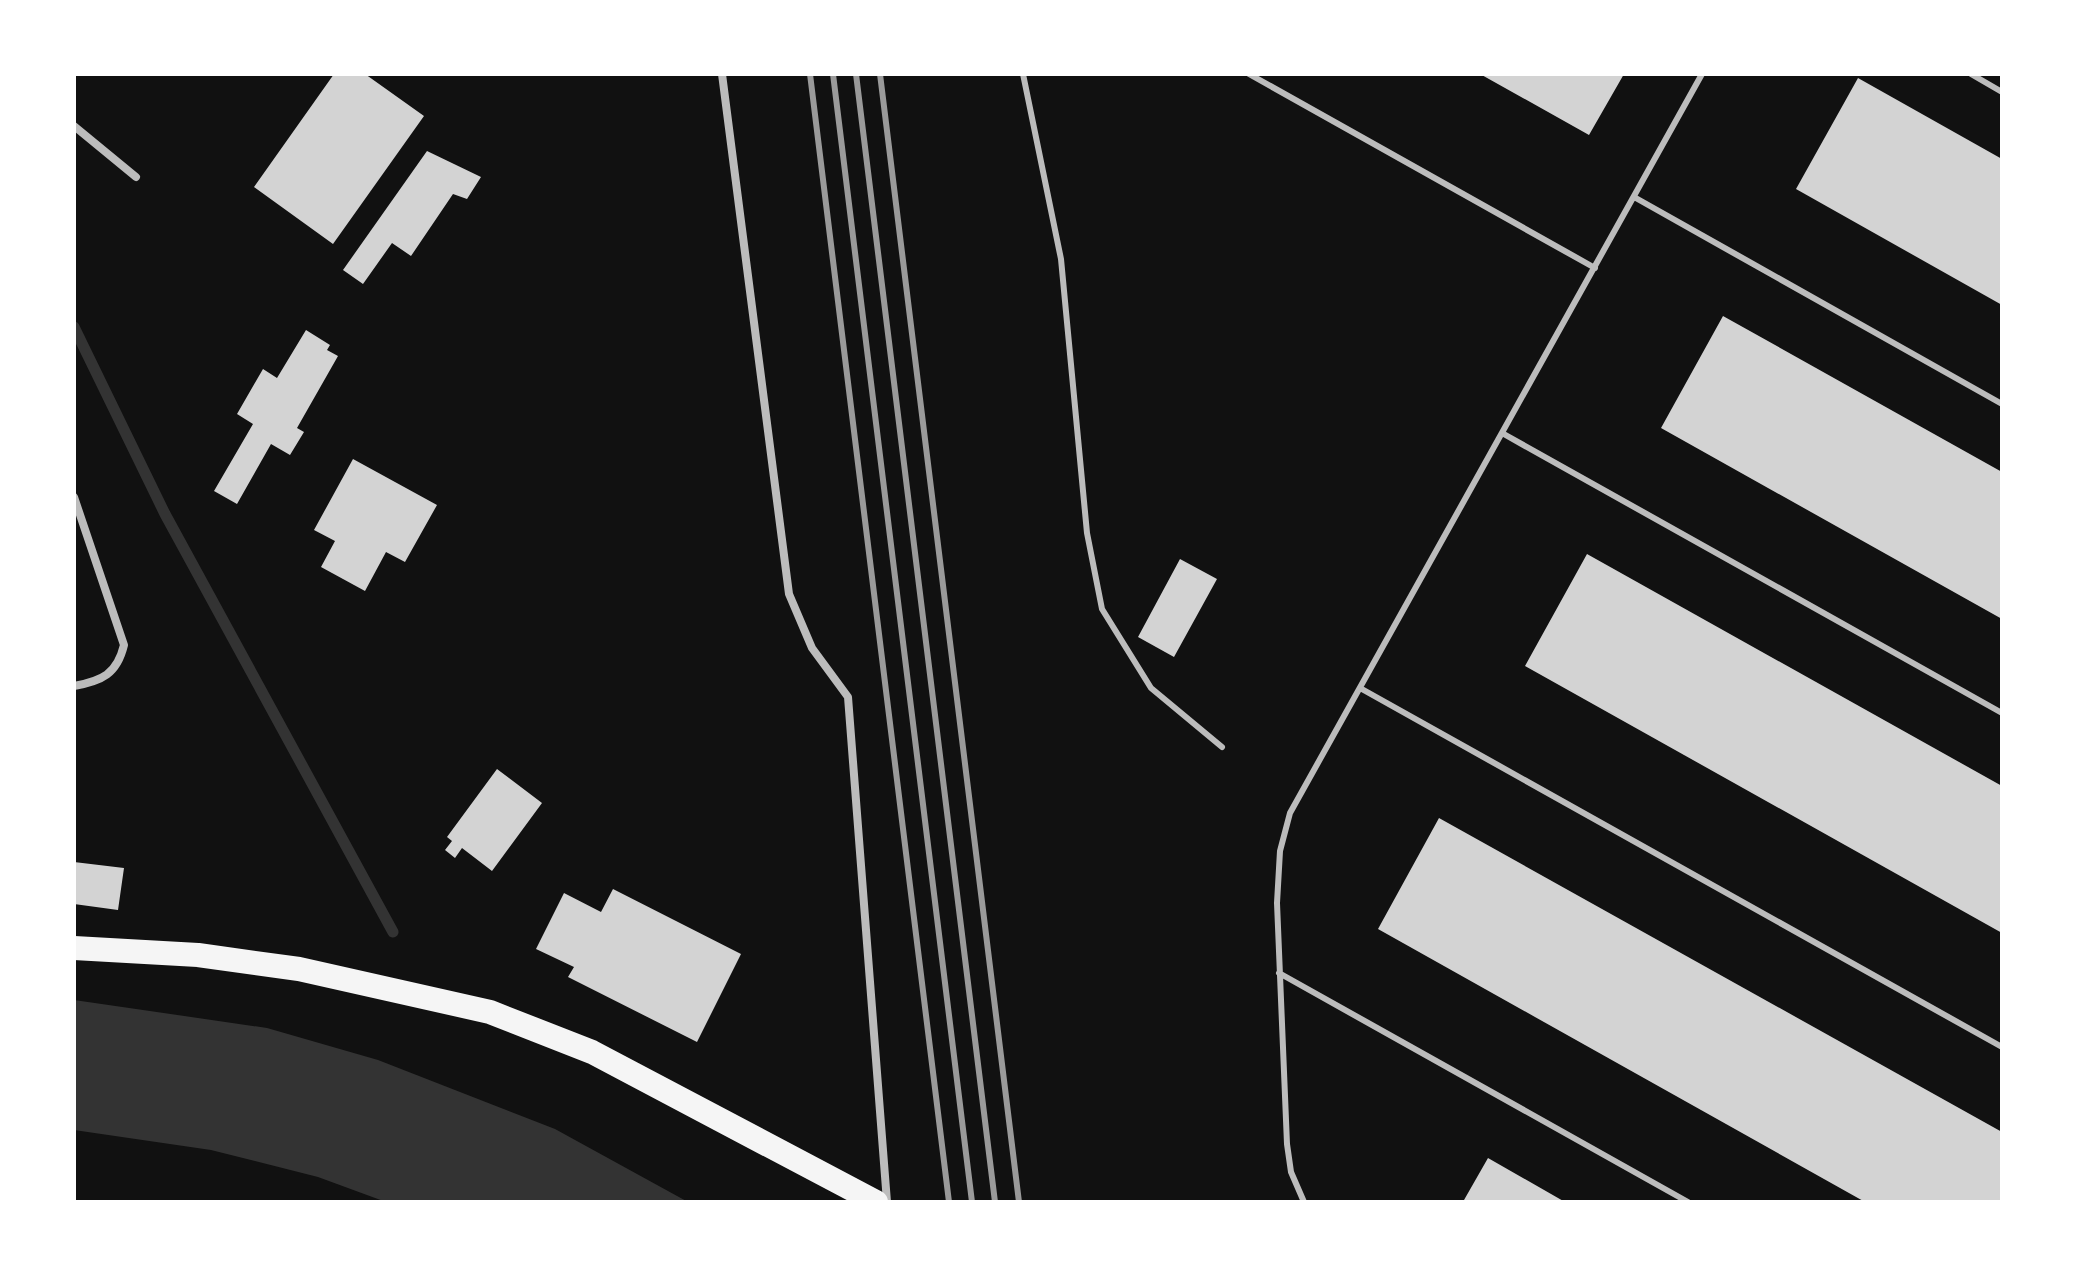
<svg xmlns="http://www.w3.org/2000/svg" width="2076" height="1276" viewBox="0 0 2076 1276" font-family="Montserrat,sans-serif">
<rect width="100%" height="100%" fill="#111"/>
<path fill="#333" d="M74 1000 267 1028 378 1060 555 1129 688 1202H386L318 1177 211 1150 74 1130Z"/>
<g fill="none" stroke-linecap="round" stroke-linejoin="round">
<path stroke="#333" stroke-width="11" d="M74 327 165 514 393 932"/>
</g>
<path fill="#d3d3d3" d="M334 74H365L424 116 333 244 254 187Z
M1480 74H1624L1589 135Z
M1858 78 2002 159V305L1796 189Z
M427 151 481 177 467 199 453 194 411 256 392 243 363 284 343 270Z
M1723 316 2002 472V619L1661 428Z
M306 330 330 345 327 350 338 356 297 428 304 432 290 455 271 444 237 504 214 491 253 424 237 414 263 369 277 378Z
M353 459 437 505 405 562 386 552 365 591 321 567 335 541 314 530Z
M1587 554 2002 786V933L1525 666Z
M1180 559 1217 579 1174 657 1138 637Z
M497 769 542 803 492 871 462 848 455 858 445 850 452 841 447 837Z
M1439 818 2002 1132V1202H1865L1378 929Z
M74 862 124 868 118 910 74 904Z
M613 889 741 954 697 1042 568 977 574 967 536 949 564 893 601 912Z
M1488 1158 1565 1202 1464 1200Z"/>
<g fill="none" stroke-linecap="round" stroke-linejoin="round">
<path stroke="#bcbcbc" stroke-width="6" d="M1023 74 1061 259 1087 533 1102 609 1151 688 1222 747
M1249 74 1595 268
M1971 74 2002 92
M1634 197 2002 404
M1502 433 2002 713
M1360 688 2002 1047
M1279 973 1688 1202
M1304 1202 1291 1172 1287 1144 1277 903 1280 851 1290 813 1702 74"/>
<path stroke="#bcbcbc" stroke-width="8" d="M722 74 789 594 812 648 848 697 887 1202
M74 126 136 177
M74 497 124 645C117 674 102 681 74 686"/>
<path stroke="#f5f5f5" stroke-width="24" d="M74 948 198 955 299 969 490 1012 592 1052 876 1202"/>
<path stroke="#9a9a9a" stroke-width="6" d="M810 74 949 1202
M833 74 972 1202
M856 74 995 1202
M880 74 1019 1202"/>
</g>
<rect width="2076" height="1276" fill="none" stroke="#ffffff" stroke-width="152"/>
</svg>
